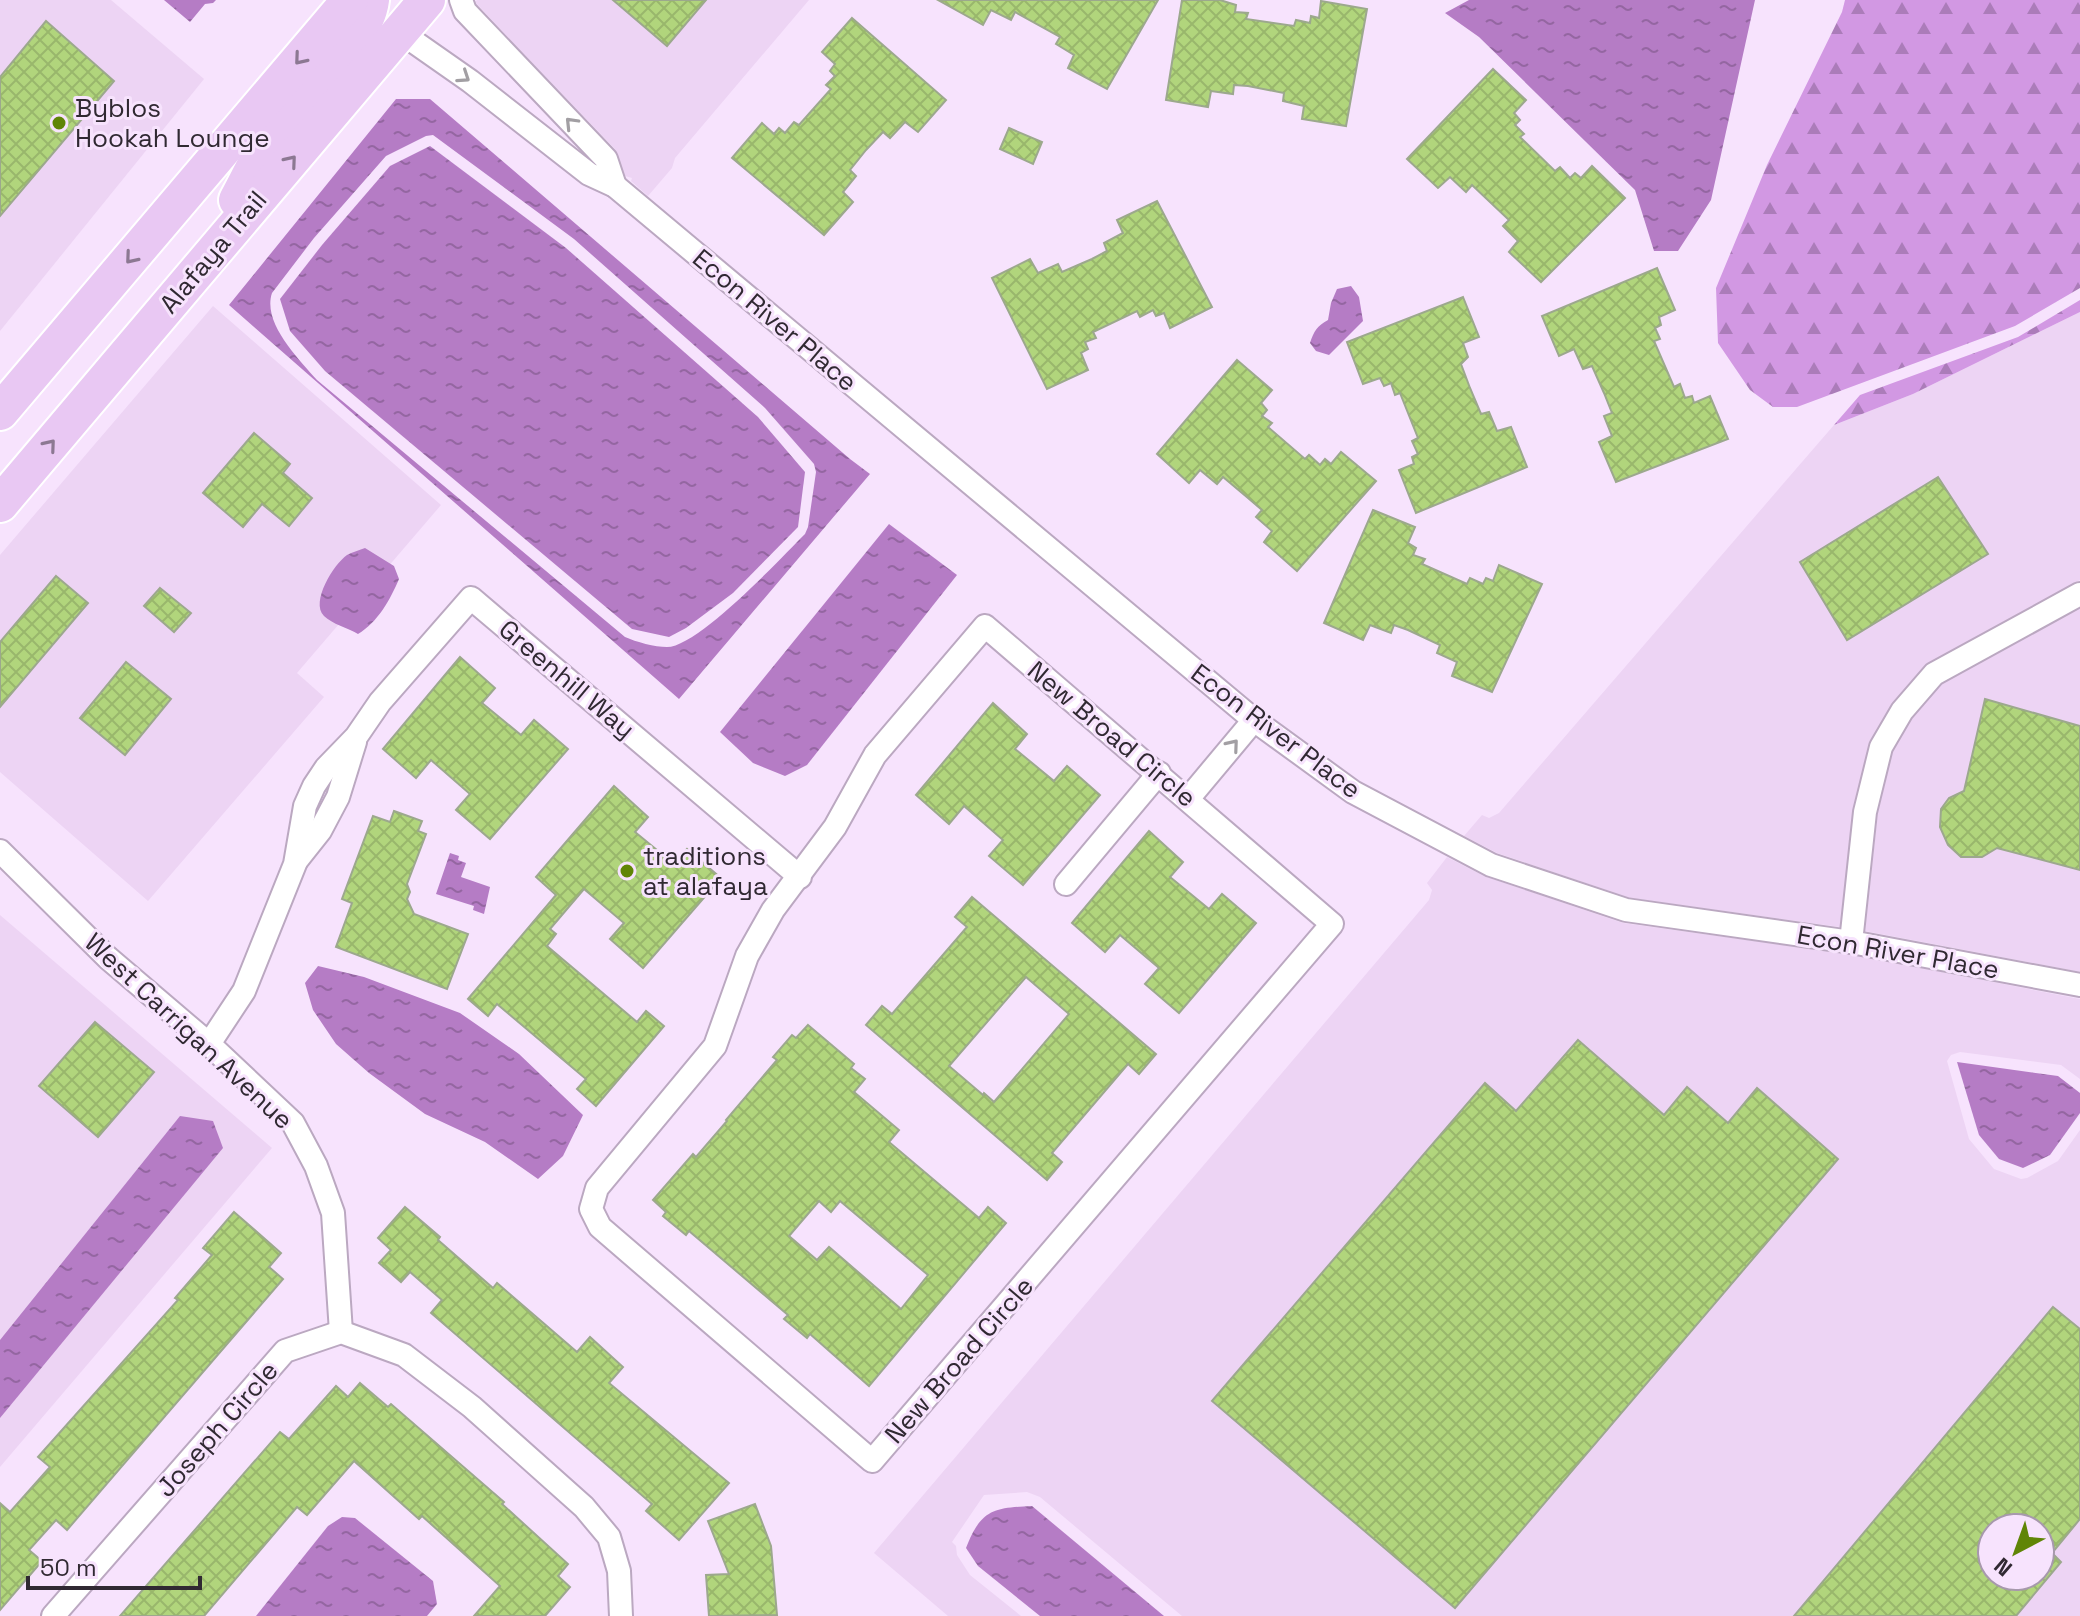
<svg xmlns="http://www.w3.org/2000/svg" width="2080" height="1616" font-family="'Space Grotesk',sans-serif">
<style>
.built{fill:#edd4f4;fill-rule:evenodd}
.forest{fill:url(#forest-firs)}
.water{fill:url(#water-ripples);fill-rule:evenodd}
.building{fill:url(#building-cross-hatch);stroke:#9ca88d;stroke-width:2;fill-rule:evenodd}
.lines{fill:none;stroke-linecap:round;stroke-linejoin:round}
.street-casing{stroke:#bba8c1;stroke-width:26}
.primary-casing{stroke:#fff;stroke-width:40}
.street{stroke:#fff;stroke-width:22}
.primary{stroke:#e9c8f3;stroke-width:36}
.oneway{stroke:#8c7892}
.oneway2{stroke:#a29fa3}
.poi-dot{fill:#608506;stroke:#f7e3fd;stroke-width:3}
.labels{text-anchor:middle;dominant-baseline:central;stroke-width:6;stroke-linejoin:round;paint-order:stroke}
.poi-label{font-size:26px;fill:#302932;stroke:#f7e3fd;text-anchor:start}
.street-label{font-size:26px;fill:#302932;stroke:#f7e3fd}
</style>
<defs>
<pattern id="forest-firs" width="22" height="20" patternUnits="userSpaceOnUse" patternTransform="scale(2)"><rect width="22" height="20" fill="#d298e3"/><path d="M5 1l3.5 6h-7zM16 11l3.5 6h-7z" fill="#ab7cb9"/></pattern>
<pattern id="water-ripples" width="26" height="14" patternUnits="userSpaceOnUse" patternTransform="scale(2)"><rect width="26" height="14" fill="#b57cc5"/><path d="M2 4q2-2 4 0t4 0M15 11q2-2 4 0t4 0" fill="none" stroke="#9466a1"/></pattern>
<pattern id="building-cross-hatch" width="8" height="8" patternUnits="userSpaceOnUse" patternTransform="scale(2)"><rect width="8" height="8" fill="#b1d57c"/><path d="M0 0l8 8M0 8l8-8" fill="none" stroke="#99b76c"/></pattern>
</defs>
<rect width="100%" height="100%" fill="#f7e3fd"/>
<g class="built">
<polygon points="0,0 111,0 204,79 0,331"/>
<polygon points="477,0 809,0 675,158 672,168 648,196 631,181 632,178 625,176 615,149 515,45 475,2"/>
<polygon points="213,306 441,505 297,673 324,697 148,901 0,772 0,555"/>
<polygon points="2080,312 2080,580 1929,663 1891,705 1871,742 1853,810 1840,927 1630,898 1497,853 1464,836 1482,815 1489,818 1499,813 1834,425 1913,394"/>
<polygon points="2080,607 2080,972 1865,931 1878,812 1893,750 1912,717 1941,684"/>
<path d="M1447,857L1484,876L1623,923L1849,954L2080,999V1079L2061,1065L1960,1052L1951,1055L1947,1061L1969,1139L1994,1169L2021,1179L2027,1178L2058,1161L2080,1130V1616H1182L1040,1497L1027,1492L984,1495L952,1542L956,1546L957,1555L970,1575L1021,1616H948L874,1553L1429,900L1432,890L1427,883ZM1992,1528H2040V1576H1992Z"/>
<polygon points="0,915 272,1148 0,1467"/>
</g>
<g class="forest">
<polygon points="1845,0 2080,0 2080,288 2015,326 1797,407 1773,407 1750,390 1718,343 1716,288 1767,165 1842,12"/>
<polygon points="2080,300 2080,312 1913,394 1834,425 1860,395 2018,337"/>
</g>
<g class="water">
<polygon points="164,0 216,0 213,3 205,4 190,22"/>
<polygon points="1469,0 1755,0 1711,200 1678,251 1654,251 1635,190 1479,37 1445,13"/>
<path d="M396,99H430L850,459L870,474L679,699L229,305ZM433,135L574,239L765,408L814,464L816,472L808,527L805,534C781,558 698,647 667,647C655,647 636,642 625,637L317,380C299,359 262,323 272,293L314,238L386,156L426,136Z"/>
<polygon points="430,146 566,248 758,417 805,472 798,527 733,593 686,628 669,637 632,629 325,371 290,331 280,299 322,245 390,166"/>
<path d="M1351,286L1359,297L1363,321L1329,355L1316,351L1310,343C1314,331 1317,326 1328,320L1331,303L1337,289Z"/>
<polygon points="889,524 957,575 807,765 785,776 753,763 720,732"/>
<path d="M365,548L394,566L399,579C390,600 378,622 358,634C348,628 332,624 324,616C310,602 334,564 347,555C352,552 360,550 365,548Z"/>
<polygon points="450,853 459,856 458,860 466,863 461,877 490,887 484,914 473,910 474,906 436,894"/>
<polygon points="318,966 364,977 460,1013 519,1054 583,1115 563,1156 538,1179 485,1142 425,1114 369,1073 336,1044 313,1010 305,983"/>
<polygon points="1957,1062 2058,1076 2080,1093 2080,1113 2050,1155 2023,1168 1999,1159 1979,1135"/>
<polygon points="180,1116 213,1121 223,1148 0,1418 0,1340"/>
<path d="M1032,1506L1164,1616H1040L978,1566L966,1548C981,1509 994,1508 1032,1506Z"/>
<polygon points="342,1517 355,1518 433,1581 437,1604 427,1616 256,1616 328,1526"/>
</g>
<g class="building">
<polygon points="613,0 706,0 667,46"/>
<polygon points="938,0 1158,0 1107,89 1068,68 1074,55 1056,44 1060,37 1015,12 1011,20 991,10 983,25"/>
<polygon points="1182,0 1220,0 1236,5 1235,12 1248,13 1246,19 1294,26 1296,20 1310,23 1311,16 1319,18 1321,1 1367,9 1346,126 1302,119 1304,106 1283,101 1284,93 1248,86 1234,85 1233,94 1211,91 1208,107 1166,100"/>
<polygon points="852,18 946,100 918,132 905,122 890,138 883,132 866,150 850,170 856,176 843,192 853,202 824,235 732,158 762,123 774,134 779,128 785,133 794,122 799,125 831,89 826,85 835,76 830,71 835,64 822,52"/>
<polygon points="46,21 114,81 0,216 0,77"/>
<polygon points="1493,69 1526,100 1514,113 1520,120 1515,125 1524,134 1520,137 1555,171 1560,167 1570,178 1575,173 1581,178 1592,166 1625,198 1541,282 1509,252 1518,241 1503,226 1509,220 1472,185 1466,192 1450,177 1438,188 1407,159"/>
<polygon points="1009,128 1042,142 1033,164 1000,149"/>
<polygon points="1157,201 1212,307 1170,328 1164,313 1156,316 1153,310 1140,317 1137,311 1093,332 1096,338 1085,342 1088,349 1081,353 1088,370 1047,389 992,278 1030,259 1038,273 1058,264 1062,272 1092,259 1107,251 1104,243 1123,233 1117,220"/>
<polygon points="1657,268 1675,310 1659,317 1661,325 1655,328 1660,339 1654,341 1674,387 1680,384 1685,398 1692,396 1694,403 1710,396 1728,439 1616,482 1599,442 1612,436 1604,416 1612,413 1604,393 1592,366 1583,369 1574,349 1559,356 1542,316"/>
<polygon points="1463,297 1479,337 1463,343 1468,357 1461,364 1470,388 1481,414 1489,412 1497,431 1511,427 1527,467 1416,513 1399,470 1414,464 1412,457 1418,454 1412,441 1418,438 1400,393 1395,395 1391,383 1384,386 1380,378 1363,384 1347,342"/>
<polygon points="1237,360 1272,390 1261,403 1267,410 1262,416 1272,423 1268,427 1305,459 1309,455 1320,465 1325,459 1331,464 1341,452 1376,481 1297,571 1264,542 1272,531 1256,517 1262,510 1248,498 1223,477 1217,484 1200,470 1189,483 1157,454"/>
<polygon points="254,433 290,464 283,473 312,498 289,526 262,504 243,527 203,493"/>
<polygon points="1938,477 1988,554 1847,640 1800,562"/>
<polygon points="1373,510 1415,527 1408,543 1416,548 1413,555 1425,559 1422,564 1467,584 1470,578 1483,584 1486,578 1493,581 1499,565 1542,584 1492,692 1452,676 1457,662 1437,653 1440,645 1408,630 1394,625 1391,633 1370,625 1363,640 1324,623"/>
<polygon points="56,576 88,603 0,707 0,642"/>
<polygon points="160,588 191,613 174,632 144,606"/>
<polygon points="460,657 495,688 482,703 521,735 534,720 568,749 490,839 456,810 470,794 431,760 416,778 383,749"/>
<polygon points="126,662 171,699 125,755 80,718"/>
<polygon points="1985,699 2080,726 2080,870 1997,848 1982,857 1961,857 1948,845 1940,827 1941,809 1949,798 1964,791"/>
<polygon points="993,703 1027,734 1015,749 1054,781 1067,766 1100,795 1023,885 989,856 1003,840 964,806 949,824 916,795"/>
<polygon points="614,786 648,817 635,832 674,864 687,849 721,878 643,968 610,939 624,923 584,889 550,929 556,934 547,946 637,1022 646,1011 664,1026 596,1106 577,1089 586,1079 497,1004 488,1016 468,999 556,895 536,877"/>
<polygon points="394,811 422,821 418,831 426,834 407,884 410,892 407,899 414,914 468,934 447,989 336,947 352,903 342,899 373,816 390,822"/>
<polygon points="1149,831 1183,862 1170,877 1209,909 1222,894 1256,923 1179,1013 1145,984 1159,968 1120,935 1105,952 1072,923"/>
<path d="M972,897L1156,1054L1139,1074L1128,1064L1052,1153L1062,1162L1047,1180L866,1025L882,1006L892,1014L967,927L955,917ZM1026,977L1069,1014L994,1102L984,1093L983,1095L949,1066Z"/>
<polygon points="95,1022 154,1072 98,1137 39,1086"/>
<path d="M808,1025L854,1064L851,1068L865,1079L854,1092L899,1130L889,1142L979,1218L988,1207L1006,1223L869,1386L810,1334L807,1338L784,1319L788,1315L689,1231L686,1235L663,1216L666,1212L653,1200L693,1154L696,1157L727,1121L726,1120L777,1060L773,1057L792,1035L796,1038ZM819,1201L831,1212L840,1201L928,1275L901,1309L829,1247L817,1260L789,1236Z"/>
<polygon points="1578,1040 1664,1115 1687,1087 1728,1123 1757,1088 1838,1159 1455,1608 1212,1401 1485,1083 1516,1111"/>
<polygon points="405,1207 440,1237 438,1240 493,1288 497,1283 577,1352 590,1337 623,1367 609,1383 729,1483 679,1540 646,1511 652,1504 431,1313 442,1300 410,1272 401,1282 379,1263 391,1250 378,1238"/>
<polygon points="234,1212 281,1253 269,1267 283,1279 67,1530 56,1520 29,1550 42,1561 0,1610 0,1503 10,1512 50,1467 38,1457 178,1300 175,1298 212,1255 203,1248"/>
<path d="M2053,1307L2080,1329V1519L2052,1553L2061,1562L2016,1616H1794ZM1992,1528H2040V1576H1992Z"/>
<polygon points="360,1383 388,1407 391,1404 504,1502 502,1504 568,1564 558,1576 570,1587 545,1616 474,1616 500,1586 422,1516 419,1519 354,1461 307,1515 297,1507 204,1616 120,1616 280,1432 289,1439 336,1386 348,1397"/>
<polygon points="755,1504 771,1546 777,1615 709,1616 706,1575 729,1574 708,1521"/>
</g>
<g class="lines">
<defs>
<g id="street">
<polyline points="461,0 465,11 606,159 615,186"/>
<polyline points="400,32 470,81 589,174 615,186 1254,720 1353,792 1491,865 1626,910 1851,942 2080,985"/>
<polygon points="985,626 1332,924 872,1461 600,1227 591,1209 597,1188 715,1046 747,956 773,910 835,827 875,755"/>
<polyline points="1188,799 1254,720"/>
<polyline points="0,851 108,958 209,1044 293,1123 316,1166 333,1213 341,1332"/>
<polyline points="297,860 320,831 338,797 355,742"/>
<polyline points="1066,884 1159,773"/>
<polyline points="1851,942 1865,812 1881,747 1902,711 1934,674 2080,594"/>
<polyline points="209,1044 244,991 295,864 305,806 314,786 326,768 356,737 380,702 471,598 800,877"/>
<polyline points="53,1616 285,1351 341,1332 404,1355 472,1407 584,1507 609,1537 619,1571 621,1616"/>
</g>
<g id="primary">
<path d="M237,200C250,177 261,150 277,129C303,94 366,43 371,0"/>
<polyline points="0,412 350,0"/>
<polyline points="0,504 427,0"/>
</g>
</defs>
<use href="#street" class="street-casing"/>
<use href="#primary" class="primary-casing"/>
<use href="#street" class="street"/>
<use href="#primary" class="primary"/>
</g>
<defs><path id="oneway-chevron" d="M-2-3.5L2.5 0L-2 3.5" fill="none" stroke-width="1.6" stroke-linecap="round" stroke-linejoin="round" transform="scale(2)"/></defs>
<g class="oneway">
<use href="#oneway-chevron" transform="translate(300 59) rotate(130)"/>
<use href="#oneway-chevron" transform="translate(291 161) rotate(-50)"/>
<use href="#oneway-chevron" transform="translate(131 258) rotate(130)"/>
<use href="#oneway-chevron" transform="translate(50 445) rotate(-50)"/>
</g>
<g class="oneway2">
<use href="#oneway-chevron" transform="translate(464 77) rotate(34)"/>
<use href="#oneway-chevron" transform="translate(571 123) rotate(-134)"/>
<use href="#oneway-chevron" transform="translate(1233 745) rotate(-50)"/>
</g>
<g class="poi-dot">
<circle cx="59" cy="123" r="8"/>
<circle cx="627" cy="871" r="8"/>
</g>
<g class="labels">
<g class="poi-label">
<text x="75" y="108">Byblos<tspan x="75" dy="30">Hookah Lounge</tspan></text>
<text x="643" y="856">traditions<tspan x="643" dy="30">at alafaya</tspan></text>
</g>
<g class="street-label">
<text transform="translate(213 252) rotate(-50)">Alafaya Trail</text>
<text transform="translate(775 320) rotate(40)">Econ River Place</text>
<text transform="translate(567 679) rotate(40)">Greenhill Way</text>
<text transform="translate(1276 731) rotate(37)">Econ River Place</text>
<text transform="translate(1112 734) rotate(40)">New Broad Circle</text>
<text transform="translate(1898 952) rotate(10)">Econ River Place</text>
<text transform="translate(189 1031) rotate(43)">West Carrigan Avenue</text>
<text transform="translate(959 1360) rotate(-49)">New Broad Circle</text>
<text transform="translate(217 1429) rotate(-49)">Joseph Circle</text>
</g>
</g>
<g transform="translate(2016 1552) rotate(221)"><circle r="38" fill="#f7e3fd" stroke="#a799ac" stroke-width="2"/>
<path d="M0-6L14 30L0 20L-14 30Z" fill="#608506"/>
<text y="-12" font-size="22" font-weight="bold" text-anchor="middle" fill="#302932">N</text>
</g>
<path d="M28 1576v12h172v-12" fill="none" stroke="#302932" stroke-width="4"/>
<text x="40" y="1576" font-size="24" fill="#302932" stroke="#f7e3fd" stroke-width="6" paint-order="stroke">50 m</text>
</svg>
